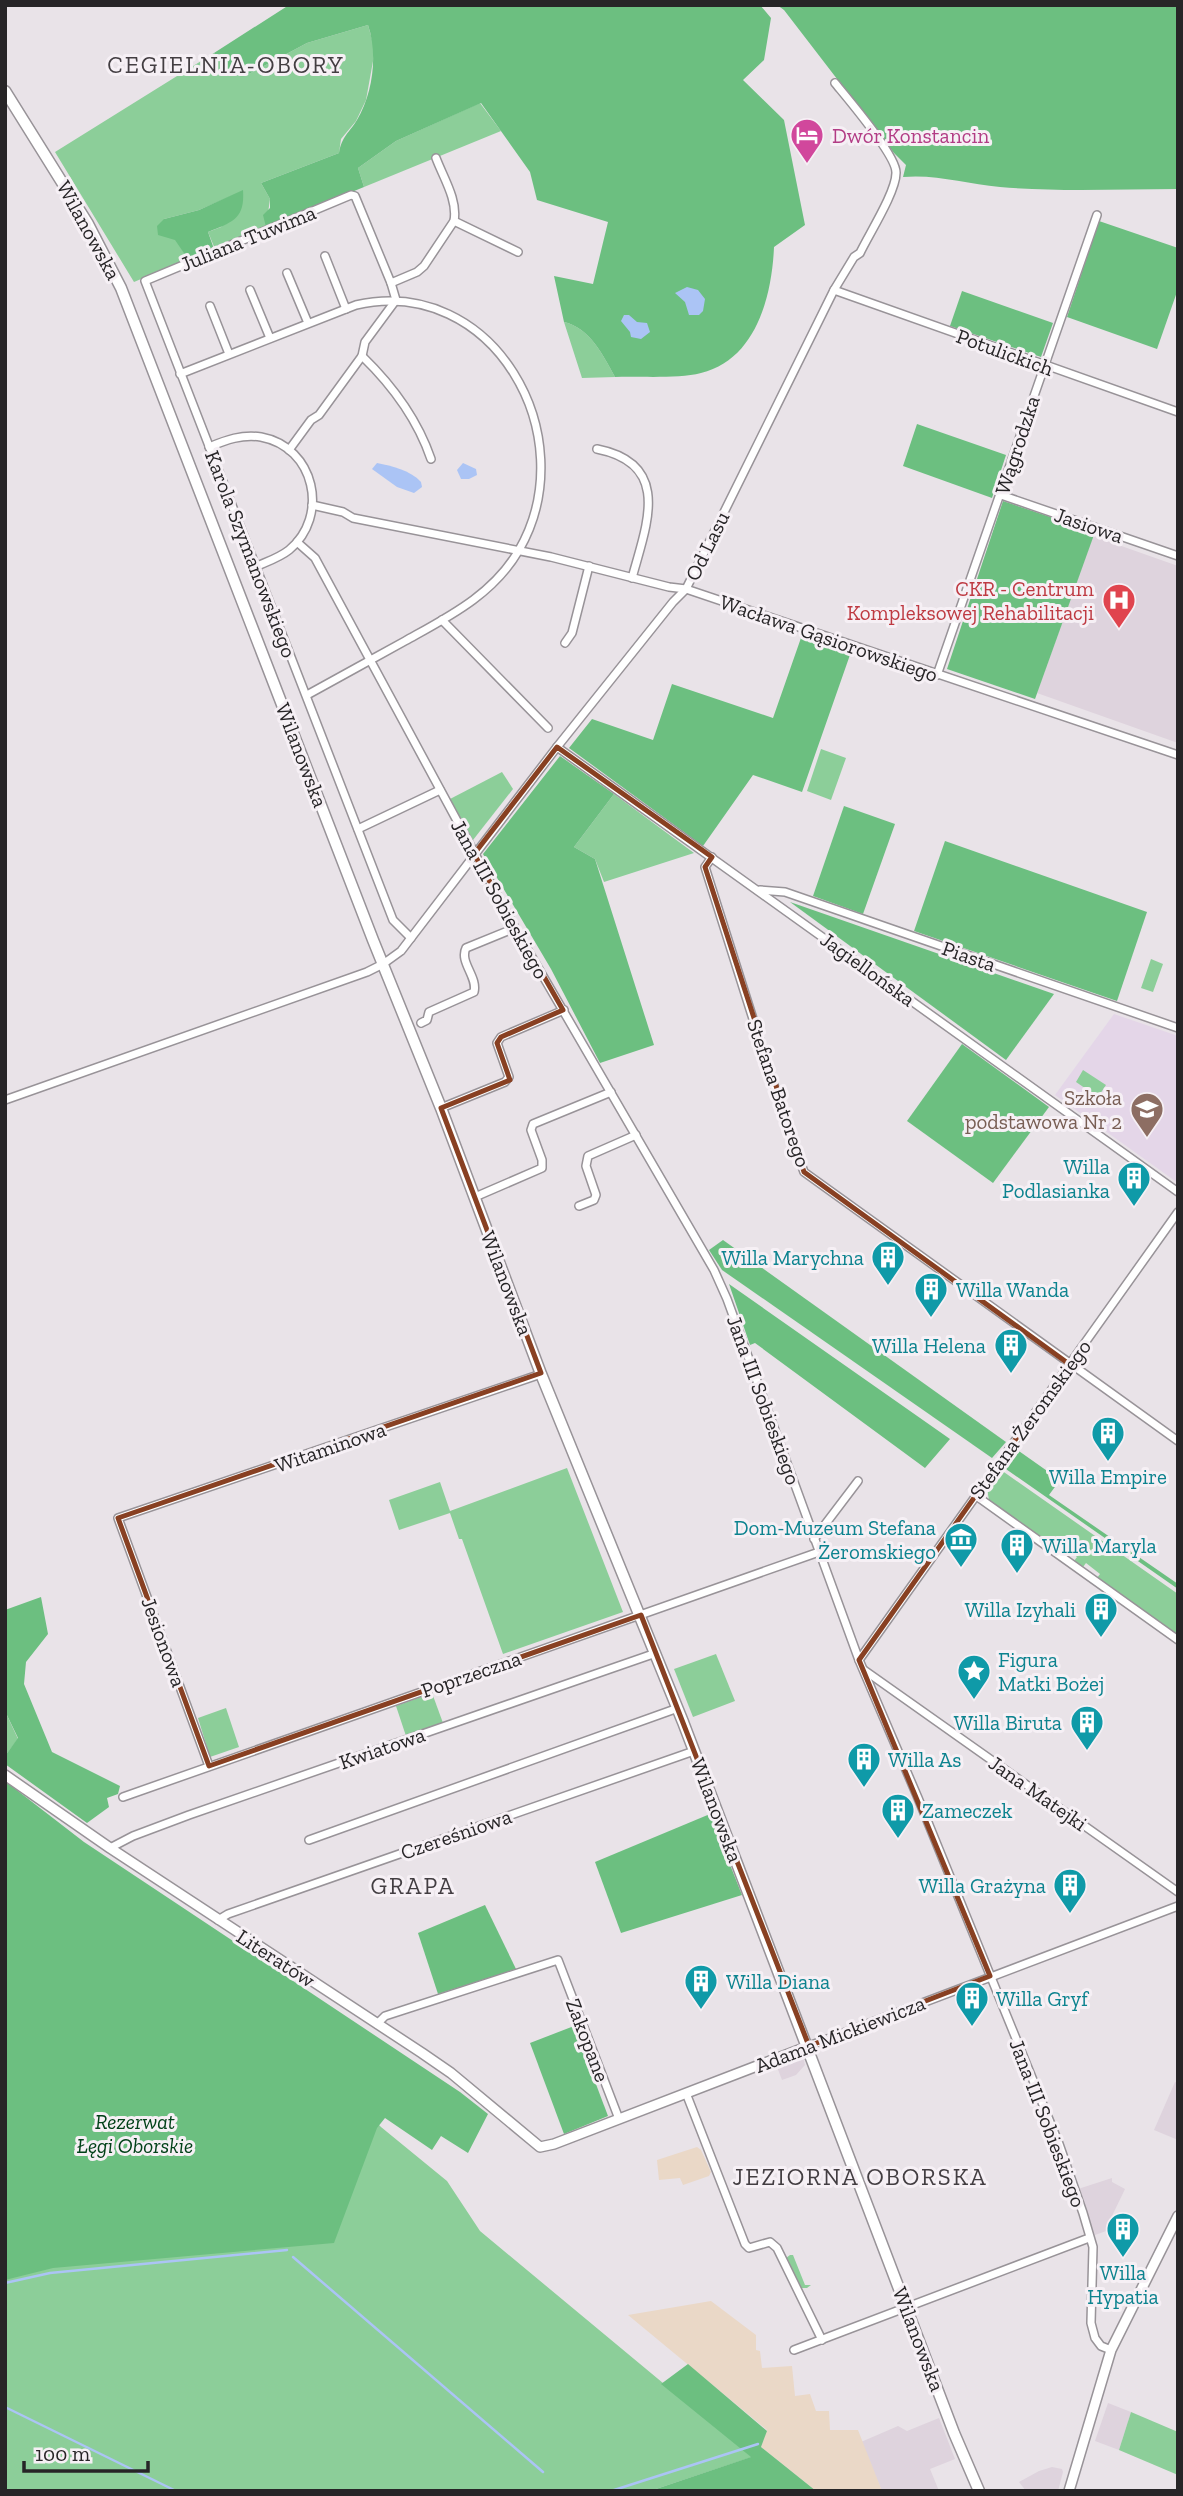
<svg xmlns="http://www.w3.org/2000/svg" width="1183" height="2496" font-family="'Zilla Slab',serif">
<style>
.built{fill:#ded3dd}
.industrial{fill:#ead8c7}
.education{fill:#e4d6e8}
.green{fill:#8cce99}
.forest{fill:#6cbf80}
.water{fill:#abc4f5}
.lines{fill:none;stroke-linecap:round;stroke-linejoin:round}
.stream{stroke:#abc4f5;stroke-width:2.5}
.minor-casing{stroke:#989398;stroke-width:10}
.tertiary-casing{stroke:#989398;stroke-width:12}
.secondary-casing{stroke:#989398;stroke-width:13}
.minor{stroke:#fff;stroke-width:7}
.tertiary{stroke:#fff;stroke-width:9}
.secondary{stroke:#fff;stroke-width:10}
.marked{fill:none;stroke:#884022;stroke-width:5;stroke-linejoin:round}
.labels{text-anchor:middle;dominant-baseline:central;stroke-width:6;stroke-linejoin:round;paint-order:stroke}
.hotel-label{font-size:21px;fill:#b23c85;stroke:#f6f0f5;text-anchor:start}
.street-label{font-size:21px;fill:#272527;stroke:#f6f0f5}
.health-label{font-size:21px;fill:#be3a42;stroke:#f6f0f5;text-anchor:end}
.education-label{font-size:21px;fill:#785e54;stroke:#f6f0f5;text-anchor:end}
.culture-label{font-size:21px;fill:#0d838f;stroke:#f6f0f5;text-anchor:end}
.park-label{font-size:21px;font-style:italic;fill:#004118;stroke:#f6f0f5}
.quarter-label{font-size:24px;letter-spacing:2px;fill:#433e42;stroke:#f6f0f5}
</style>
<rect width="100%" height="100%" fill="#e9e3e8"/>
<g class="built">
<polygon points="1093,536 1178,566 1178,743 1037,693"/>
<polygon points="803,2057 805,2065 796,2075 782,2080 777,2067"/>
<polygon points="1175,2082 1178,2083 1178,2140 1154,2130"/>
<polygon points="1112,2178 1112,2182 1125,2189 1111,2218 1109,2230 1095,2235 1078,2189"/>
<polygon points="1108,2403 1131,2412 1119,2450 1095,2441"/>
<polygon points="939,2418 955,2459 930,2469 939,2491 882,2491 861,2442 898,2426 907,2431"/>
<polygon points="1052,2467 1062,2469 1063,2472 1058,2491 1026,2491 1019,2482 1039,2471"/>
</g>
<g class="industrial">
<polygon points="697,2147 701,2150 711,2172 709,2176 683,2185 680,2178 659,2180 657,2160"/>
<polygon points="711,2301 756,2335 756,2350 760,2351 762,2368 792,2366 795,2396 810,2394 816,2411 829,2411 830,2430 858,2430 882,2491 816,2491 761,2447 767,2430 628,2315"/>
</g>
<polygon class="education" points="1114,1014 1178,1036 1178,1183 1055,1095"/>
<g class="green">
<polygon points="368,25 375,50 366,100 356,121 341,139 339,153 261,183 270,199 266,227 215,249 208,232 221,227 243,191 199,210 164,219 188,259 134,282 55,152 214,53 228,72 245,76 307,43"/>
<polygon points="480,103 501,131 364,187 358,168 396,141"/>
<path d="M564,322C590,328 603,355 615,377L582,378Z"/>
<polygon points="821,749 846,758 831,800 807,791"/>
<polygon points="502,772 513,789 473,840 450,799"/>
<polygon points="614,794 694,853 604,882 595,859 574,847"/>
<polygon points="1151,959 1163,964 1153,992 1141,988"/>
<polygon points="1083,1070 1106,1085 1098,1097 1076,1082"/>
<polygon points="567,1468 623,1612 503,1654 462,1539 459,1539 450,1513 399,1530 389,1500 440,1482 450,1511"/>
<polygon points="1001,1470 1178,1594 1178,1635 1097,1578 1100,1574 1086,1563 1083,1567 1074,1561 1077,1557 1064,1546 1060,1551 989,1500 987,1489"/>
<polygon points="716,1654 735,1701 693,1717 674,1669"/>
<polygon points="432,1693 443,1723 406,1736 396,1706"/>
<polygon points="226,1708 239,1747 210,1757 198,1718"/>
<polygon points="5,1711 18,1739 5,1756"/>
<polygon points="5,1807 349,2095 381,2127 447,2181 480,2231 752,2457 650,2491 5,2491"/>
<polygon points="790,2255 793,2255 805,2285 811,2285 807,2288 800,2288 786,2258"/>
<polygon points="1131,2412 1178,2432 1178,2475 1119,2450"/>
</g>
<g class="forest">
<path d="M289,5H760L771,18L764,60L743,80L784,120L805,225L774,247C772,296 756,360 701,373C678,379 640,376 615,377C603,355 590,328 564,322L554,276L593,284L608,222L537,200L530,172L481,103L396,141L358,168L364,187L266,227L263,215L270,208V199L261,183L339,153C342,136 349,133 357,120C373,93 378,54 368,25L307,43L245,76C229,78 223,65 214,53Z"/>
<path d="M777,5H1178V189C1119,189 1059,192 1000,187C967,184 936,174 903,177L906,165L894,153L784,10Z"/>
<path d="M243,190C245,219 233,222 208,232L214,249L188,259L175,240L158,235L157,226L164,219L199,210Z"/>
<polygon points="1099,221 1178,248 1178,289 1157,349 1067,317"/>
<polygon points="962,291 1053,323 1041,357 950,326"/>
<polygon points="917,424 1006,455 992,498 903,466"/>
<polygon points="1003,501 1095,532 1035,699 947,669"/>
<polygon points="802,635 851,652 802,792 753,775 703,846 569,748 592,719 653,740 672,684 773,718"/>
<polygon points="560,756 614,794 574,847 595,859 654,1045 600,1063 551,969 483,854"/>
<polygon points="844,806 895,824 863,914 813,896"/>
<polygon points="945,841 1147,912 1117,1001 914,931"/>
<polygon points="790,902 1054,994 1006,1060"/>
<polygon points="962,1044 1049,1107 993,1183 907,1121"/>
<polygon points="723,1240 1006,1442 992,1458 722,1270 709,1250"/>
<polygon points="729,1284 950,1439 925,1468 755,1343 750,1345"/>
<polygon points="1016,1449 1060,1480 1049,1495 1178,1584 1178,1589 1003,1467"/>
<polygon points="41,1597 48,1634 26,1662 24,1684 52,1752 120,1786 118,1794 107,1798 109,1807 87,1823 5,1764 5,1756 18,1738 5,1711 5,1610"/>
<polygon points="5,1781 84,1842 460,2092 488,2114 468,2153 441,2136 432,2150 385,2118 377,2128 334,2243 53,2268 5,2280"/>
<polygon points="710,1814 742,1895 621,1933 595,1862"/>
<polygon points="485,1905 516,1969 438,1994 418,1933"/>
<polygon points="574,2026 608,2116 564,2134 530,2043"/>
<polygon points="688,2364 767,2431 761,2447 816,2491 650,2491 751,2457 661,2384"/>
</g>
<g class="water">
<polygon points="687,287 698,290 705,299 703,311 699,315 689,315 685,302 675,293"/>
<polygon points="624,315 629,315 637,322 647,323 650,332 641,339 631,337 630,332 621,321"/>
<path d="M377,463C392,466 410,470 421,482L422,487L414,493L397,487L372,469Z"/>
<polygon points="463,463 476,469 477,475 469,479 461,479 457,470"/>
</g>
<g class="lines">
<g class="stream">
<polyline points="293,2257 543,2472"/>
<polyline points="5,2283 50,2273 287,2250"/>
<polyline points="5,2407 176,2491"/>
<polyline points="611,2491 758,2444"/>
</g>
<defs>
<g id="minor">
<polyline points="454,221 518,252"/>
<polyline points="325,256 346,309"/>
<polyline points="287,273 308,323"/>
<path d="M391,283L417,272L424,266L454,221C458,200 443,177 436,158"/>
<polyline points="250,290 270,338"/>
<polyline points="834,290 1178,412"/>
<polyline points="210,306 229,354"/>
<path d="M362,356C393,386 417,418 431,459"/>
<path d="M180,374L356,305C493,274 585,436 519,550C493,595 448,617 405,641C372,659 340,677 307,695"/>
<path d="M209,447C226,440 242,434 261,437C315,447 330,516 289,550C279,558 266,562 255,567"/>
<path d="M597,449C673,464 646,526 632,578"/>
<polyline points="289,450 311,420 319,415 362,356 365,342 396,300 391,283 355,196 351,195 145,281 393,920 411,938"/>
<polyline points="1001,495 1178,556"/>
<polyline points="312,505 343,512 353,518 551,557 669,587 686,589 1178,755"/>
<polyline points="297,542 315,558 515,928 714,1270 727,1299 859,1660 918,1798 1059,2144 1083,2213 1093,2247 1091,2323 1095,2338 1101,2346 1111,2350"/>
<polyline points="442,620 548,728"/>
<polyline points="565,643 572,633 589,566"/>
<polyline points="937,675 1097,215"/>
<polyline points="557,747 1178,1192"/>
<polyline points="358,829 440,790"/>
<polyline points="712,857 705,867 784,1117 804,1172 1178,1441"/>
<polyline points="760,890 785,892 1178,1028"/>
<path d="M421,1023L427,1020L429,1012L474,992C478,977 459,962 466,948L515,928"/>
<path d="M5,1100L367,972L383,964L401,951L557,747L673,602L686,589L834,290L854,257L860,253C869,234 896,192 896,173C897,156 848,99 835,83"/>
<polyline points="441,1108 505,1082 509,1077 497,1043 501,1037 564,1010"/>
<polyline points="475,1197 542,1168 542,1160 531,1130 533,1124 611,1092"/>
<polyline points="579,1206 594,1200 596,1195 586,1166 588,1156 636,1135"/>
<polyline points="975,1495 1178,1640"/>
<polyline points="814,1539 858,1481"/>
<polyline points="859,1660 1178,1212"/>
<polyline points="864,1670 1178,1892"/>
<polyline points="209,1766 118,1518 541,1374"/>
<polyline points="123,1797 819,1552"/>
<polyline points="309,1840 678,1708"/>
<polyline points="110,1848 133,1836 189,1815 656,1653"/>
<polyline points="218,1920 228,1914 694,1751"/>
<polyline points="377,2024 385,2016 558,1960 619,2119"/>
<polyline points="809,2046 1178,1906"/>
<polyline points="686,2093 745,2244 749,2248 770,2242 777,2248 822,2340"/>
<polyline points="794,2350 1089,2238"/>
</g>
<g id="tertiary">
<polyline points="5,1775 110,1848 422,2053 451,2073 540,2147 554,2144 809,2046"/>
<polyline points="1069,2491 1111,2350 1178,2216"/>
</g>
<polyline id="secondary" points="5,91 88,224 121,288 373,940 441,1108 541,1374 683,1722 954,2433 979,2491"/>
</defs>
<use href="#minor" class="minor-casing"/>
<use href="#tertiary" class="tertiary-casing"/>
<use href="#secondary" class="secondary-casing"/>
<use href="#minor" class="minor"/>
<use href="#tertiary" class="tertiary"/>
<use href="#secondary" class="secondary"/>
</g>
<path class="marked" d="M557,747L712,857L705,867L804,1172L1069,1364L859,1660L990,1976L809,2046L641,1615L209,1766L118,1518L541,1373L441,1108L510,1080L497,1043L501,1037L563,1010L474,854Z"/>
<defs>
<symbol id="hotel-pin" viewBox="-11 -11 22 30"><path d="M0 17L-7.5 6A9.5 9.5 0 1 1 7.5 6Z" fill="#d1479c" stroke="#f6f0f5"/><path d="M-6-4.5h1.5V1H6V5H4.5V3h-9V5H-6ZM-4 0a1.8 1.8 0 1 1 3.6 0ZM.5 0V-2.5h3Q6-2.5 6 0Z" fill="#fff"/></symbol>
<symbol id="hospital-pin" viewBox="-11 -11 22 30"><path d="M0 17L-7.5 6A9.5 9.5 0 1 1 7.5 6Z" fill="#e0444e" stroke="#f6f0f5"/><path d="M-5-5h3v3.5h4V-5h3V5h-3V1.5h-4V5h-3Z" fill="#fff"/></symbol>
<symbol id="school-pin" viewBox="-11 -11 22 30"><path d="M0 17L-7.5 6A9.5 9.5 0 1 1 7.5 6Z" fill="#8d6e63" stroke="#f6f0f5"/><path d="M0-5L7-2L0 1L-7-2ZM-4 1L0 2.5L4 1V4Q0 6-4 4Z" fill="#fff"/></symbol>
<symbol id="building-pin" viewBox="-11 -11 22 30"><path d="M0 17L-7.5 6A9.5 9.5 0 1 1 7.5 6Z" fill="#0f9aa8" stroke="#f6f0f5"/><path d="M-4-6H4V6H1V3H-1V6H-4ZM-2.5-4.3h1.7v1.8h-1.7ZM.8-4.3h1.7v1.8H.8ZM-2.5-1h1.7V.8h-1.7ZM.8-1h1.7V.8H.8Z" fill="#fff"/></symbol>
<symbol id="museum-pin" viewBox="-11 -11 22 30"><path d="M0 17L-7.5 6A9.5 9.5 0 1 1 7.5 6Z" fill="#0f9aa8" stroke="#f6f0f5"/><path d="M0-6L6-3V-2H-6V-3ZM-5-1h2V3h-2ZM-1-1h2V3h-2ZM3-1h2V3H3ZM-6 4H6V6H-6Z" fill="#fff"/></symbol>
<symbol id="sight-pin" viewBox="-11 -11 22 30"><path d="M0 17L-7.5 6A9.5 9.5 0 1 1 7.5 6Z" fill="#0f9aa8" stroke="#f6f0f5"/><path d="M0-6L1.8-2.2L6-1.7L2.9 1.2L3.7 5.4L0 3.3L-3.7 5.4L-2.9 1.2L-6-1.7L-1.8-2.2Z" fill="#fff"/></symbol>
</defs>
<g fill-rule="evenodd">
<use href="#hotel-pin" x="788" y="116" width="38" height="52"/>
<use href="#hospital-pin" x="1100" y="581" width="38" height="52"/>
<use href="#school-pin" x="1128" y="1090" width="38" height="52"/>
<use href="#building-pin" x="1115" y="1159" width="38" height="52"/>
<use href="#building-pin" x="869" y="1238" width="38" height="52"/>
<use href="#building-pin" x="912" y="1270" width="38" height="52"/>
<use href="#building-pin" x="992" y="1326" width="38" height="52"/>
<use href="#building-pin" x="1089" y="1414" width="38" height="52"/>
<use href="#museum-pin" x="942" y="1520" width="38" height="52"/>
<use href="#building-pin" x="998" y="1526" width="38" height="52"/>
<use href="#building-pin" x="1082" y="1590" width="38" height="52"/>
<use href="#sight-pin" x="955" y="1652" width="38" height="52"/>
<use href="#building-pin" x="1068" y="1703" width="38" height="52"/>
<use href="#building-pin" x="845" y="1740" width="38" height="52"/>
<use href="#building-pin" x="879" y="1791" width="38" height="52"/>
<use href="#building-pin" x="1051" y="1866" width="38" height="52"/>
<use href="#building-pin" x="682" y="1962" width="38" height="52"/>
<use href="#building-pin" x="953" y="1979" width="38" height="52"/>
<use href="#building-pin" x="1104" y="2210" width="38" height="52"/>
</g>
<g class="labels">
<g class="hotel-label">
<text x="832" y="135">Dwór Konstancin</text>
</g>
<g class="street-label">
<text transform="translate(89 230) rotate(61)">Wilanowska</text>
<text transform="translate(248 238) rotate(-22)">Juliana Tuwima</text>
<text transform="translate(1005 352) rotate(20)">Potulickich</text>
<text transform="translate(1017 445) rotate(-72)">Wągrodzka</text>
<text transform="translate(1089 525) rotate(19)">Jasiowa</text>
<text transform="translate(707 546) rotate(-64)">Od Lasu</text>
<text transform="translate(251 554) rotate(69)">Karola Szymanowskiego</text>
<text transform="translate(829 638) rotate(19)">Wacława Gąsiorowskiego</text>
<text transform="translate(302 755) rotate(69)">Wilanowska</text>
<text transform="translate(500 899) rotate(61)">Jana III Sobieskiego</text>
<text transform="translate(969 956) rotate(19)">Piasta</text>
<text transform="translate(868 969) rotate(36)">Jagiellońska</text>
<text transform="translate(779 1093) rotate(71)">Stefana Batorego</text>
<text transform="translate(507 1283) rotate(69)">Wilanowska</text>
<text transform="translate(764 1400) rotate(70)">Jana III Sobieskiego</text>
<text transform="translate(1030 1419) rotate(-54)">Stefana Żeromskiego</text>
<text transform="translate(330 1447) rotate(-19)">Witaminowa</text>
<text transform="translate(164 1642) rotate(70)">Jesionowa</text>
<text transform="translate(471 1674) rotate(-19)">Poprzeczna</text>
<text transform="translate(382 1748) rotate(-19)">Kwiatowa</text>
<text transform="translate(1038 1793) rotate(35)">Jana Matejki</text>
<text transform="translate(717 1810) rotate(69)">Wilanowska</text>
<text transform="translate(456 1834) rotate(-19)">Czereśniowa</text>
<text transform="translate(276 1958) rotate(33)">Literatów</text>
<text transform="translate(840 2034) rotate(-21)">Adama Mickiewicza</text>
<text transform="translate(588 2040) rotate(69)">Zakopane</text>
<text transform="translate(1048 2123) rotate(69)">Jana III Sobieskiego</text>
<text transform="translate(919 2339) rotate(69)">Wilanowska</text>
</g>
<g class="health-label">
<text x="1094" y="588">CKR - Centrum<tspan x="1094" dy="24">Kompleksowej Rehabilitacji</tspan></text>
</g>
<g class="education-label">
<text x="1122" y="1097">Szkoła<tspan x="1122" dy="24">podstawowa Nr 2</tspan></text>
</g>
<g class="culture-label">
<text x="1110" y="1166">Willa<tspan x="1110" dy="24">Podlasianka</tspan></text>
<text x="864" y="1257">Willa Marychna</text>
<text x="956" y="1289" text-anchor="start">Willa Wanda</text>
<text x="986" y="1345">Willa Helena</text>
<text x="1108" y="1476" text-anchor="middle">Willa Empire</text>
<text x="936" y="1527">Dom-Muzeum Stefana<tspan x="936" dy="24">Żeromskiego</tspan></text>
<text x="1042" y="1545" text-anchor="start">Willa Maryla</text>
<text x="1076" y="1609">Willa Izyhali</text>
<text x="998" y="1659" text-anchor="start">Figura<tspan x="998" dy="24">Matki Bożej</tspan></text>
<text x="1062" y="1722">Willa Biruta</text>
<text x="888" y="1759" text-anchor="start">Willa As</text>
<text x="922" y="1810" text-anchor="start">Zameczek</text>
<text x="1046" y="1885">Willa Grażyna</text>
<text x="726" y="1981" text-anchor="start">Willa Diana</text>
<text x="996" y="1998" text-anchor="start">Willa Gryf</text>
<text x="1123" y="2272" text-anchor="middle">Willa<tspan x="1123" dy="24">Hypatia</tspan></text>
</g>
<g class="park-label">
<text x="135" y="2121">Rezerwat<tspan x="135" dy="24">Łęgi Oborskie</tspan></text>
</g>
<g class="quarter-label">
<text x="226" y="64">CEGIELNIA-OBORY</text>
<text x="413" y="1885">GRAPA</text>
<text x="860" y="2176">JEZIORNA OBORSKA</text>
</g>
</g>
<rect width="1183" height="2496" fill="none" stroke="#272527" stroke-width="14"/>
<path d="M24 2461v10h124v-10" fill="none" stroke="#272527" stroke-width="3.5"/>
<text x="35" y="2461" font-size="21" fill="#272527" stroke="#f6f0f5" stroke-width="5" paint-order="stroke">100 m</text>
</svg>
